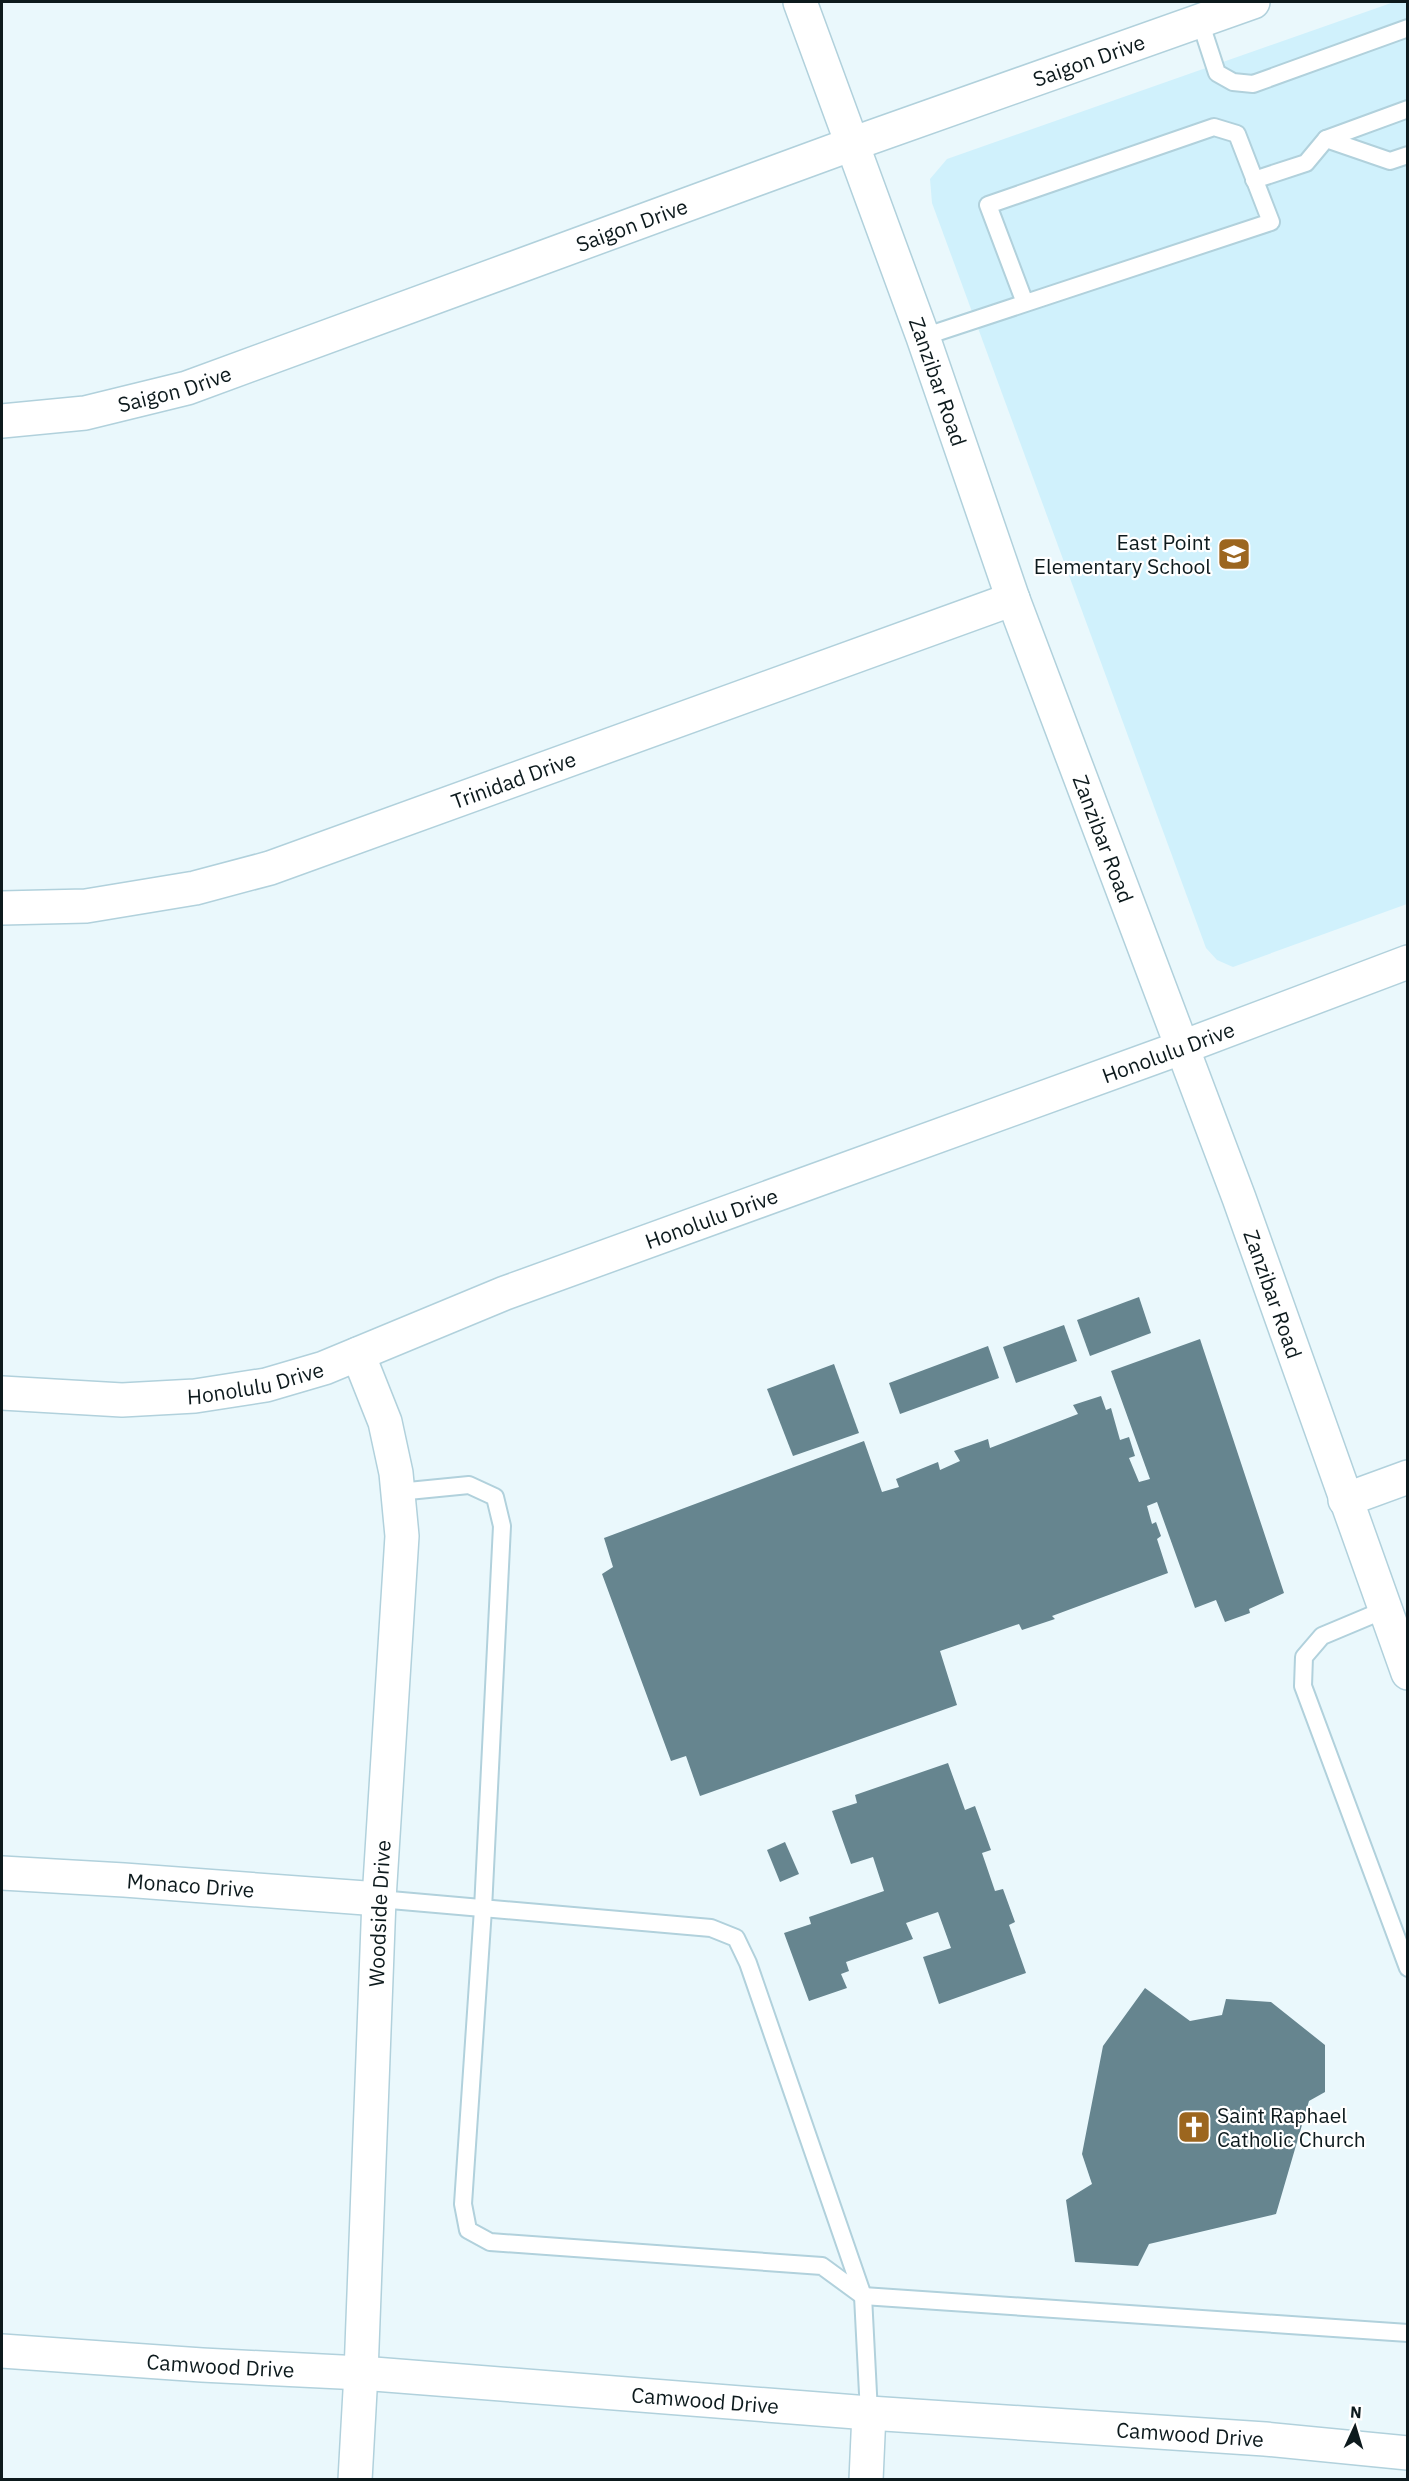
<svg xmlns="http://www.w3.org/2000/svg" width="1409" height="2481" font-family="'IBM Plex Sans',sans-serif">
<style>
.built{fill:#d0f1fc}
.building{fill:#66858f}
.lines{fill:none;stroke-linecap:round;stroke-linejoin:round}
.lane-casing{stroke:#b1d1dc;stroke-width:20}
.street-casing{stroke:#b1d1dc;stroke-width:36}
.secondary-casing{stroke:#b1d1dc;stroke-width:36}
.lane{stroke:#fff;stroke-width:16}
.street{stroke:#fff;stroke-width:33}
.secondary{stroke:#fff;stroke-width:33}
.labels{text-anchor:middle;dominant-baseline:central;stroke-width:4.5;stroke-linejoin:round;paint-order:stroke}
.street-label{font-size:21px;fill:#0d1a1d;stroke:#fff}
.poi-label{font-size:21px;fill:#0d1a1d;stroke:#fff;text-anchor:end}
</style>
<rect width="100%" height="100%" fill="#eaf8fc"/>
<polygon class="built" points="1394,2 1407,2 1407,904 1233,967 1217,960 1206,948 932,203 930,179 947,159"/>
<g class="building">
<polygon points="1139,1297 1151,1333 1090,1356 1077,1320"/>
<polygon points="1064,1325 1077,1361 1016,1383 1003,1347"/>
<polygon points="1200,1339 1284,1593 1249,1609 1250,1613 1225,1622 1216,1600 1195,1608 1157,1502 1147,1506 1152,1524 1156,1522 1161,1536 1157,1539 1168,1573 1052,1616 1055,1619 1022,1630 1019,1624 940,1651 957,1705 700,1796 686,1756 671,1761 602,1574 613,1567 604,1538 864,1441 882,1492 899,1487 896,1479 938,1462 940,1470 960,1461 954,1451 988,1439 990,1448 1078,1414 1073,1405 1101,1396 1106,1410 1111,1408 1120,1440 1129,1437 1135,1456 1129,1458 1139,1482 1150,1479 1111,1371"/>
<polygon points="988,1346 999,1378 900,1414 889,1383"/>
<polygon points="834,1364 859,1433 793,1456 767,1389"/>
<polygon points="948,1763 965,1810 975,1806 991,1850 982,1853 995,1891 1003,1889 1015,1922 1009,1925 1026,1973 939,2004 923,1957 951,1948 938,1912 906,1923 913,1939 846,1962 849,1971 841,1974 847,1988 809,2001 784,1933 811,1924 809,1917 884,1891 873,1857 851,1864 832,1811 857,1803 855,1795"/>
<polygon points="785,1842 799,1874 780,1882 767,1850"/>
<polygon points="1145,1988 1190,2021 1222,2015 1226,1999 1271,2002 1325,2045 1325,2092 1309,2101 1276,2214 1149,2244 1138,2266 1075,2262 1066,2200 1092,2184 1082,2154 1103,2046"/>
</g>
<g class="lines">
<defs>
<g id="lane">
<polyline points="1200,21 1217,73 1233,82 1253,84 1408,28"/>
<polyline points="1326,139 1390,161 1408,155"/>
<polyline points="1254,180 1306,163 1326,139 1408,109"/>
<polyline points="923,337 1271,222 1237,134 1214,127 988,205 1025,303"/>
<polyline points="398,1492 469,1485 495,1497 502,1526 483,1909 463,2204 468,2230 490,2242 822,2266 863,2296 1408,2333"/>
<polyline points="1384,1610 1322,1636 1304,1657 1303,1686 1408,1968"/>
<polyline points="379,1899 711,1928 736,1938 748,1963 863,2296 869,2413"/>
</g>
<g id="street">
<path id="s1" d="M2,421L85,413L187,388L852,144L1253,2"/>
<path id="s2" d="M2,908L86,906L195,888L270,868L1013,599"/>
<path id="s3" d="M2,1393L122,1400L195,1396L266,1385L324,1368L505,1293L1183,1047L1408,962"/>
<polyline points="1345,1500 1408,1477"/>
<path id="s4" d="M2,1873L124,1880L379,1899"/>
<path id="s5" d="M2,2351L202,2365L361,2373L869,2413L1265,2439L1408,2453"/>
<path id="s6" d="M355,2480L361,2373L379,1899L402,1536L396,1473L385,1422L358,1354"/>
<polyline points="866,2480 869,2413"/>
</g>
<g id="secondary">
<path id="s7" d="M800,2L923,337L1013,599L1239,1198L1408,1673"/>
</g>
</defs>
<use href="#lane" class="lane-casing"/>
<use href="#street" class="street-casing"/>
<use href="#secondary" class="secondary-casing"/>
<use href="#lane" class="lane"/>
<use href="#street" class="street"/>
<use href="#secondary" class="secondary"/>
</g>
<defs>
<symbol id="school-square" viewBox="-11 -11 22 22"><rect x="-9" y="-9" width="18" height="18" rx="4" fill="#9c661f" stroke="#fff"/><path d="M0-5L7-2L0 1L-7-2ZM-4 1L0 2.5L4 1V4Q0 6-4 4Z" fill="#fff"/></symbol>
<symbol id="church-square" viewBox="-11 -11 22 22"><rect x="-9" y="-9" width="18" height="18" rx="4" fill="#9c661f" stroke="#fff"/><path d="M-1.2-6h2.4v3.5h3.3v2.4h-3.3V6h-2.4V-.1h-3.3v-2.4h3.3Z" fill="#fff"/></symbol>
</defs>
<g fill-rule="evenodd">
<use href="#school-square" x="1215" y="535" width="38" height="38"/>
<use href="#church-square" x="1175" y="2108" width="38" height="38"/>
</g>
<g class="labels">
<g class="street-label">
<text stroke="none"><textPath href="#s1" startOffset="1148">Saigon Drive</textPath></text>
<text stroke="none"><textPath href="#s1" startOffset="662">Saigon Drive</textPath></text>
<text stroke="none"><textPath href="#s7" startOffset="404">Zanzibar Road</textPath></text>
<text stroke="none"><textPath href="#s1" startOffset="176">Saigon Drive</textPath></text>
<text stroke="none"><textPath href="#s2" startOffset="531">Trinidad Drive</textPath></text>
<text stroke="none"><textPath href="#s7" startOffset="890">Zanzibar Road</textPath></text>
<text stroke="none"><textPath href="#s3" startOffset="1227">Honolulu Drive</textPath></text>
<text stroke="none"><textPath href="#s3" startOffset="741">Honolulu Drive</textPath></text>
<text stroke="none"><textPath href="#s7" startOffset="1376">Zanzibar Road</textPath></text>
<text stroke="none"><textPath href="#s3" startOffset="255">Honolulu Drive</textPath></text>
<text stroke="none"><textPath href="#s4" startOffset="189">Monaco Drive</textPath></text>
<text stroke="none"><textPath href="#s6" startOffset="567">Woodside Drive</textPath></text>
<text stroke="none"><textPath href="#s5" startOffset="219">Camwood Drive</textPath></text>
<text stroke="none"><textPath href="#s5" startOffset="705">Camwood Drive</textPath></text>
<text stroke="none"><textPath href="#s5" startOffset="1191">Camwood Drive</textPath></text>
</g>
<g class="poi-label">
<text x="1211" y="542">East Point<tspan x="1211" dy="24">Elementary School</tspan></text>
<text x="1217" y="2115" text-anchor="start">Saint Raphael<tspan x="1217" dy="24">Catholic Church</tspan></text>
</g>
</g>
<rect width="1409" height="2481" fill="none" stroke="#0d1a1d" stroke-width="6"/>
<g transform="translate(1355 2427) rotate(4)" stroke="#ffffff" stroke-width="4.5" paint-order="stroke">
<path d="M0-4.5L10 22L0 15L-10 22Z" fill="#0d1a1d"/>
<text y="-9" font-size="16" font-weight="bold" text-anchor="middle" fill="#0d1a1d">N</text>
</g>
</svg>
